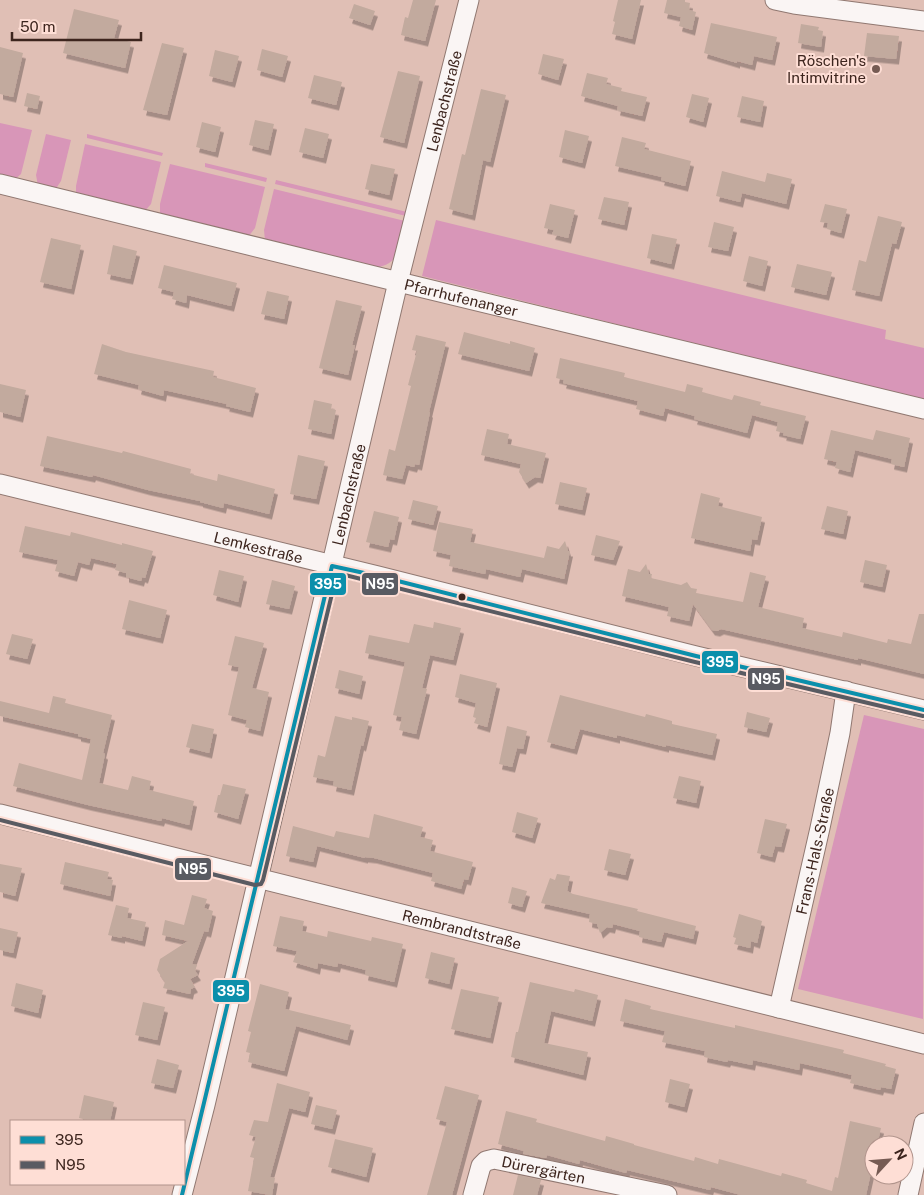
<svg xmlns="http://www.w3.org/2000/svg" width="924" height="1195" font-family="'Public Sans',sans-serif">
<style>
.green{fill:#d896b8}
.building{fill:#c2aa9e;filter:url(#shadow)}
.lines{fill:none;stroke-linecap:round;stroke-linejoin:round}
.street-casing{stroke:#907871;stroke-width:21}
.street{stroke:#faf5f4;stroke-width:19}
.bus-1-casing{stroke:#feded5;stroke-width:8}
.bus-2-casing{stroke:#feded5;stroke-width:8}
.bus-1{stroke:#0c8fab;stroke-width:4}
.bus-2{stroke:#595b62;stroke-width:4}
.poi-dot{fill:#765b53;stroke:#feded5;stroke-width:2}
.bus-dot{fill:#3d251e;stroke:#feded5;stroke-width:2}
.labels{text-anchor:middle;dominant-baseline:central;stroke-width:4;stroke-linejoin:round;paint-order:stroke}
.poi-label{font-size:15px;fill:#3d251e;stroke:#feded5;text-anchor:end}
.street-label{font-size:15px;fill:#3d251e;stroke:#feded5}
.line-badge{stroke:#feded5;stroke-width:2}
.badge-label{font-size:14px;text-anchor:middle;font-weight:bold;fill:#fff}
</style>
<defs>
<filter id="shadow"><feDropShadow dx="3" dy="5.5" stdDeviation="0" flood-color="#0004"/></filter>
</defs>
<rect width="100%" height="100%" fill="#e0bfb5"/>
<g class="green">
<polygon points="0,123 32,130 21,174 14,180 0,177"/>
<polygon points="46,134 71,140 61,181 55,190 38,186 36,175"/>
<polygon points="87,134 163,153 162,156 87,138"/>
<polygon points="85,144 161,162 151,204 144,212 76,195 76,186"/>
<polygon points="205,163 267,178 266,182 205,167"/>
<polygon points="170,164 265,187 255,228 248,237 160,216 160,204"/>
<polygon points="276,180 407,212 406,216 275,184"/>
<path d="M274,189L405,221C400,244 403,263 375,268L265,241L264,230Z"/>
<polygon points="436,220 886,330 885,339 924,348 924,400 422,276"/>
<polygon points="864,715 924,729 923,1019 798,989"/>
</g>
<g class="building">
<polygon points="413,0 436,0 425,41 401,35 405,17 408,18"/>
<polygon points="618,0 641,0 632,39 612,34 615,22 613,21"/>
<polygon points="667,0 685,0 685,2 690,3 689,10 696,12 692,30 679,26 681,17 664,13"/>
<polygon points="354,4 375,11 370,25 349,18"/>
<polygon points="74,9 119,20 114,38 131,42 125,68 63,53"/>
<polygon points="711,23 777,37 772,60 754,56 752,65 737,61 737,63 704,53"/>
<polygon points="801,24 819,27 818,30 823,31 821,47 798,43"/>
<polygon points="867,33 899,36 896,59 864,56"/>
<polygon points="162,43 184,48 167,115 143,110"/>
<polygon points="0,47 23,53 13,97 0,94"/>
<polygon points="262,49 288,56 282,77 257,70"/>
<polygon points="215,50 239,56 232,82 209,76"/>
<polygon points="543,54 564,59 558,80 538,74"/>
<polygon points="398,71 420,76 404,143 380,137"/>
<polygon points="587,73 608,78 606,84 622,88 621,91 647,97 642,116 617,110 618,106 581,96"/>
<polygon points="314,75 342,82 336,105 308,98"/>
<polygon points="481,89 506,95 490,162 483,160 472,215 449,209 462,154 465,155"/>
<polygon points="27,93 40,96 37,109 24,106"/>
<polygon points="692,94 709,98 703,122 686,117"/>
<polygon points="742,96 764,101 760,122 737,117"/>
<polygon points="255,120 274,124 268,150 249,145"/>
<polygon points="202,122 221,127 215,152 196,147"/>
<polygon points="305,128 329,134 323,158 299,152"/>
<polygon points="565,130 589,136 582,163 559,157"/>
<polygon points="622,137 646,143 644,149 691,161 685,186 661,180 662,177 615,166"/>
<polygon points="371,164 395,169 389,195 365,189"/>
<polygon points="722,171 765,182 767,173 792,179 786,204 742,193 740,202 716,196"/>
<polygon points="604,197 629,202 624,225 598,219"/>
<polygon points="550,204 575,210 568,238 552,234 554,230 544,228"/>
<polygon points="825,204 847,209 841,233 827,229 828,223 820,222"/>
<polygon points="878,216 902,222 896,244 892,243 879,296 852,290 859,260 866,262"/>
<polygon points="714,222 734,227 728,251 708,247"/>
<polygon points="652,234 677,239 671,264 647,258"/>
<polygon points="51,238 81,245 71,289 40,282"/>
<polygon points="113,245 137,251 130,279 107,274"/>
<polygon points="749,256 768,261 762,286 743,281"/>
<polygon points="797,264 832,272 826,295 791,287"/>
<polygon points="164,265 237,283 231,306 187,295 186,303 172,299 174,292 158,288"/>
<polygon points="267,291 289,296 284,319 261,314"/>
<polygon points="336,300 362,306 352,345 355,345 348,375 319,368"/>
<polygon points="464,332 510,344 510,341 535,348 529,371 458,354"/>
<polygon points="416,335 446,342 429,412 430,412 419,465 415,464 414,467 406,465 402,479 383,475 389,449 395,451 411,386 408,385 417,351 412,350"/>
<polygon points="102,344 126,352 214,371 213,377 256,388 250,412 226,406 227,404 164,390 163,396 138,389 139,385 94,374"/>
<polygon points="560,358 625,373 624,377 685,392 687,384 703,388 702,392 732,400 734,395 761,402 760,405 806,416 800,439 783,435 784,433 776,431 778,422 752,415 747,433 694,419 695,416 665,408 663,416 636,409 638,401 563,383 564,380 556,378"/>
<polygon points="0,384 26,390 20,417 0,412"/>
<polygon points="314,400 332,404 331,409 336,410 331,434 308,429"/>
<polygon points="487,429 509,434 507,444 546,453 540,478 535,477 526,483 519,472 521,464 481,455"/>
<polygon points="831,430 873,440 876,430 910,438 904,467 891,464 892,459 855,450 850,472 835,468 837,462 824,459"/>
<polygon points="47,436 122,453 123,451 191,469 190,474 217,481 218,474 275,489 269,514 224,503 223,508 200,502 200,501 148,490 93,475 92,477 40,466"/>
<polygon points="298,455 325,461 316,499 290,494"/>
<polygon points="560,482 587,488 582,510 555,504"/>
<polygon points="701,493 720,498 718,506 762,517 757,540 752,539 750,551 691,538"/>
<polygon points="413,500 438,506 433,525 408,519"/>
<polygon points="827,506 848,511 843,534 821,529"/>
<polygon points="374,511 399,517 394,540 390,539 388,547 366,542"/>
<polygon points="439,522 473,529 470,542 544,558 547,546 559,549 565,541 568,551 570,551 564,579 522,569 520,577 486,569 485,574 449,566 451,555 433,551"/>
<polygon points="25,526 70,536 71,532 122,545 122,543 153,551 145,578 142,577 141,581 126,577 126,573 115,570 117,564 91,558 89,565 78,562 74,576 55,571 58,560 19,552"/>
<polygon points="596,535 620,541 613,560 591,555"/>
<polygon points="865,560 887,565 882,587 860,582"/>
<polygon points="646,564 649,574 652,574 651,578 681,585 687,582 691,588 697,589 696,593 743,602 750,572 766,576 758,607 804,618 802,628 842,637 843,632 887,643 888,639 911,644 919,614 924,614 924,674 858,658 858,660 721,629 717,631 712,630 693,604 689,621 667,616 669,607 622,596 628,569 640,572"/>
<polygon points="219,570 244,576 238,602 213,595"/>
<polygon points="272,580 295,586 289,609 266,604"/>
<polygon points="129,600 167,610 160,638 122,629"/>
<polygon points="434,622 461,628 453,660 430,655 422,688 427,689 416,734 399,730 402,717 393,715 405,662 365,653 369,635 409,643 414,624 433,628"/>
<polygon points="12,634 33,639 27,659 6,654"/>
<polygon points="235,636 264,643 252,688 269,692 260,731 245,727 247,720 228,715 239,667 228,665"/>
<polygon points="339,670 363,676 359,694 335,688"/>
<polygon points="460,674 497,683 487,727 474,723 476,718 473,717 476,703 455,697"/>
<polygon points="560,695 645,717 646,714 672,721 672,724 717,734 712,755 666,745 666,747 617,735 617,738 580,729 574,749 547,742"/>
<polygon points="53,696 66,699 65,703 112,715 103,753 105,754 99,783 128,790 132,776 151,781 149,790 194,801 189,825 162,818 161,821 88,805 13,786 19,763 82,780 91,739 78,736 78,734 0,716 0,701 49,713"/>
<polygon points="747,712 770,718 766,732 744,727"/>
<polygon points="335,716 352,720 352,717 369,721 363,746 361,745 351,790 333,786 334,781 313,777 318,755 325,757"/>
<polygon points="192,724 214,729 209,753 186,747"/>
<polygon points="507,726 527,731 523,749 517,748 512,767 499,764"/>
<polygon points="679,776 701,781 696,803 673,798"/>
<polygon points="223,784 246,789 238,819 214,812 218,795 220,795"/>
<polygon points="517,812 538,818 532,838 512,832"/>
<polygon points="374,814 423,827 420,837 433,840 430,851 473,862 468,880 464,879 461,889 431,881 433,873 374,858 365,857 365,858 317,846 313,862 286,856 293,826 334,837 336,831 369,838"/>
<polygon points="765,819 787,824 781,847 775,846 772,857 757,853"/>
<polygon points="609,849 631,854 625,875 604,870"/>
<polygon points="65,862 109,872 107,879 113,880 110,896 60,884"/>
<polygon points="0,864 22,868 15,896 0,892"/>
<polygon points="557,874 570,876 567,891 573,894 638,909 637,911 696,926 693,939 664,932 661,942 639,937 640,931 613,924 612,928 607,927 600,933 597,924 589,922 590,914 541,903 550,878 555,880"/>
<polygon points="512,887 527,891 522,907 508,903"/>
<polygon points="192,895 207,899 204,908 213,911 208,932 204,931 192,964 197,965 195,971 198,975 190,979 195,987 191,989 190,994 163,988 165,982 157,970 160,959 188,941 162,935 165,920 184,925"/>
<polygon points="116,905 129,908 127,918 146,922 142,941 122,936 122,938 108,935"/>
<polygon points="739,914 762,921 757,943 751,941 750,948 734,944 736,938 733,937"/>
<polygon points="280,916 304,921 302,931 327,937 328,931 371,941 372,937 403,944 394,982 365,975 366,970 338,963 337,967 318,963 317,969 293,962 297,951 273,946"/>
<polygon points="0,928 18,932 13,953 0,950"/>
<polygon points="431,952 455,958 449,984 425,978"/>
<polygon points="530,982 574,992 575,989 598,995 592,1021 551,1011 544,1043 588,1052 583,1075 511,1057 516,1032 518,1032"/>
<polygon points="16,983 43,990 38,1013 11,1006"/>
<polygon points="260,984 289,992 285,1009 351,1025 347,1040 296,1026 284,1071 248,1062 250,1053 246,1052 251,1032 248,1031"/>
<polygon points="461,989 499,997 490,1038 451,1029"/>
<polygon points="625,999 651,1006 650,1009 699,1020 735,1028 735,1025 844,1050 843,1053 886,1064 885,1066 896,1069 891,1089 881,1087 880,1090 850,1083 852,1075 800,1063 799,1070 753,1060 752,1065 728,1060 727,1062 704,1057 705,1051 662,1042 665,1031 620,1021"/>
<polygon points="143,1002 165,1007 157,1040 135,1035"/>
<polygon points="157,1059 179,1065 173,1088 151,1083"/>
<polygon points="670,1079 690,1084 684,1107 665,1102"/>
<polygon points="277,1083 310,1092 305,1112 289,1108 270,1177 275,1178 272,1195 270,1195 248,1191 254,1158 250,1157 256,1137 249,1135 254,1120 268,1122"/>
<polygon points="445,1086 479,1095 452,1195 427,1195 447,1122 436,1119"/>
<polygon points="84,1095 114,1102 110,1121 91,1121 79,1118"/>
<polygon points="316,1105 337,1110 332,1129 311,1124"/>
<polygon points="506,1111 537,1119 536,1122 605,1141 606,1136 634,1144 634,1145 694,1161 695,1157 718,1164 719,1159 781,1176 782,1173 807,1180 806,1183 832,1191 835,1177 838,1178 850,1121 881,1128 877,1145 874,1145 874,1159 866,1195 741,1195 711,1187 710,1190 627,1170 626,1173 580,1160 579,1164 547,1155 546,1158 523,1154 524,1151 498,1144"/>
<polygon points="335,1139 373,1148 366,1177 328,1167"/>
<polygon points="518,1175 541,1180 537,1195 513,1195"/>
</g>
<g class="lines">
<defs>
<g id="street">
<polyline points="775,0 794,4 924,21"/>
<path id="s1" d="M0,184L411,285L924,409"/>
<path id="s2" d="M0,484L378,576L696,656L924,710"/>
<path id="s3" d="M0,814L924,1044"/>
<path id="s4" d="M779,1008L820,828L840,733L846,691"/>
<path id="s5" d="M182,1195L205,1105L398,282L469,0"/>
<path id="s6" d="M473,1195L481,1166L486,1161L494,1159L667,1195"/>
<polyline points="908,1195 924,1123"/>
</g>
</defs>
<use href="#street" class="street-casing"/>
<use href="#street" class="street"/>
<defs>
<polyline id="bus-1" points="182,1195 332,566 378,576 696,656 924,710"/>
<polyline id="bus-2" points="0,820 255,885 261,884 263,880 337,573 695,662 923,716"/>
</defs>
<use href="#bus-1" class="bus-1-casing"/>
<use href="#bus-2" class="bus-2-casing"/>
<use href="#bus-1" class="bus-1"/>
<use href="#bus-2" class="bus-2"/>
</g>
<circle class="poi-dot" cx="876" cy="69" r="5"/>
<circle class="bus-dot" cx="462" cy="597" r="4.5"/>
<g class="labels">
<g class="poi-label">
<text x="866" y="60">Röschen's<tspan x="866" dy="17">Intimvitrine</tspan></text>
</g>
<g class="street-label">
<text stroke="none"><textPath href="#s5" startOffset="1125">Lenbachstraße</textPath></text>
<text stroke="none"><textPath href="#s1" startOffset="475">Pfarrhufenanger</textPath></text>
<text stroke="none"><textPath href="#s5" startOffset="720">Lenbachstraße</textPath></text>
<text stroke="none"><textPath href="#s2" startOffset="266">Lemkestraße</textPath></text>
<text stroke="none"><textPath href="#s4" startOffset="161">Frans-Hals-Straße</textPath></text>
<text stroke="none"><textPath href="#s3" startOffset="476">Rembrandtstraße</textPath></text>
<text stroke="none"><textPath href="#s6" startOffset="96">Dürergärten</textPath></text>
</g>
</g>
<g class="line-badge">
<rect x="361" y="572" width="38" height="24" rx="5" fill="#595b62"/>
<rect x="309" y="572" width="38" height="24" rx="5" fill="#0c8fab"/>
<rect x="701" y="650" width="38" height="24" rx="5" fill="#0c8fab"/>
<rect x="747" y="667" width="38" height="24" rx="5" fill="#595b62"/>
<rect x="174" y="857" width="38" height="24" rx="5" fill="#595b62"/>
<rect x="212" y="979" width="38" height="24" rx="5" fill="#0c8fab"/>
</g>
<g class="badge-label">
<text x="380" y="589">N95</text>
<text x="328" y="589">395</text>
<text x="720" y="667">395</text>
<text x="766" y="684">N95</text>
<text x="193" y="874">N95</text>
<text x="231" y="996">395</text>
</g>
<rect x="10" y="1120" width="175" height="65" fill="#feded5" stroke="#b1948c"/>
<rect x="20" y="1136" width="25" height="8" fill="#0c8fab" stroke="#b1948c"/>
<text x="55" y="1145" font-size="15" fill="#3d251e">395</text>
<rect x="20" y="1161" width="25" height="8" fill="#595b62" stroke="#b1948c"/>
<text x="55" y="1170" font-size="15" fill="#3d251e">N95</text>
<g transform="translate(889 1160) rotate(64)"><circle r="24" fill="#feded5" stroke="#b1948c"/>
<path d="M0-4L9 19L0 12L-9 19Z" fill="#765b53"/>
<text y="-8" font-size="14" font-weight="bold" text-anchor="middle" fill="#3d251e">N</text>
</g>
<path d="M12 32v8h129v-8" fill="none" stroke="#3d251e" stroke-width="2.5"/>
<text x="20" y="32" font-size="15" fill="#3d251e" stroke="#feded5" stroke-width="4" paint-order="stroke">50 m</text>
</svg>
